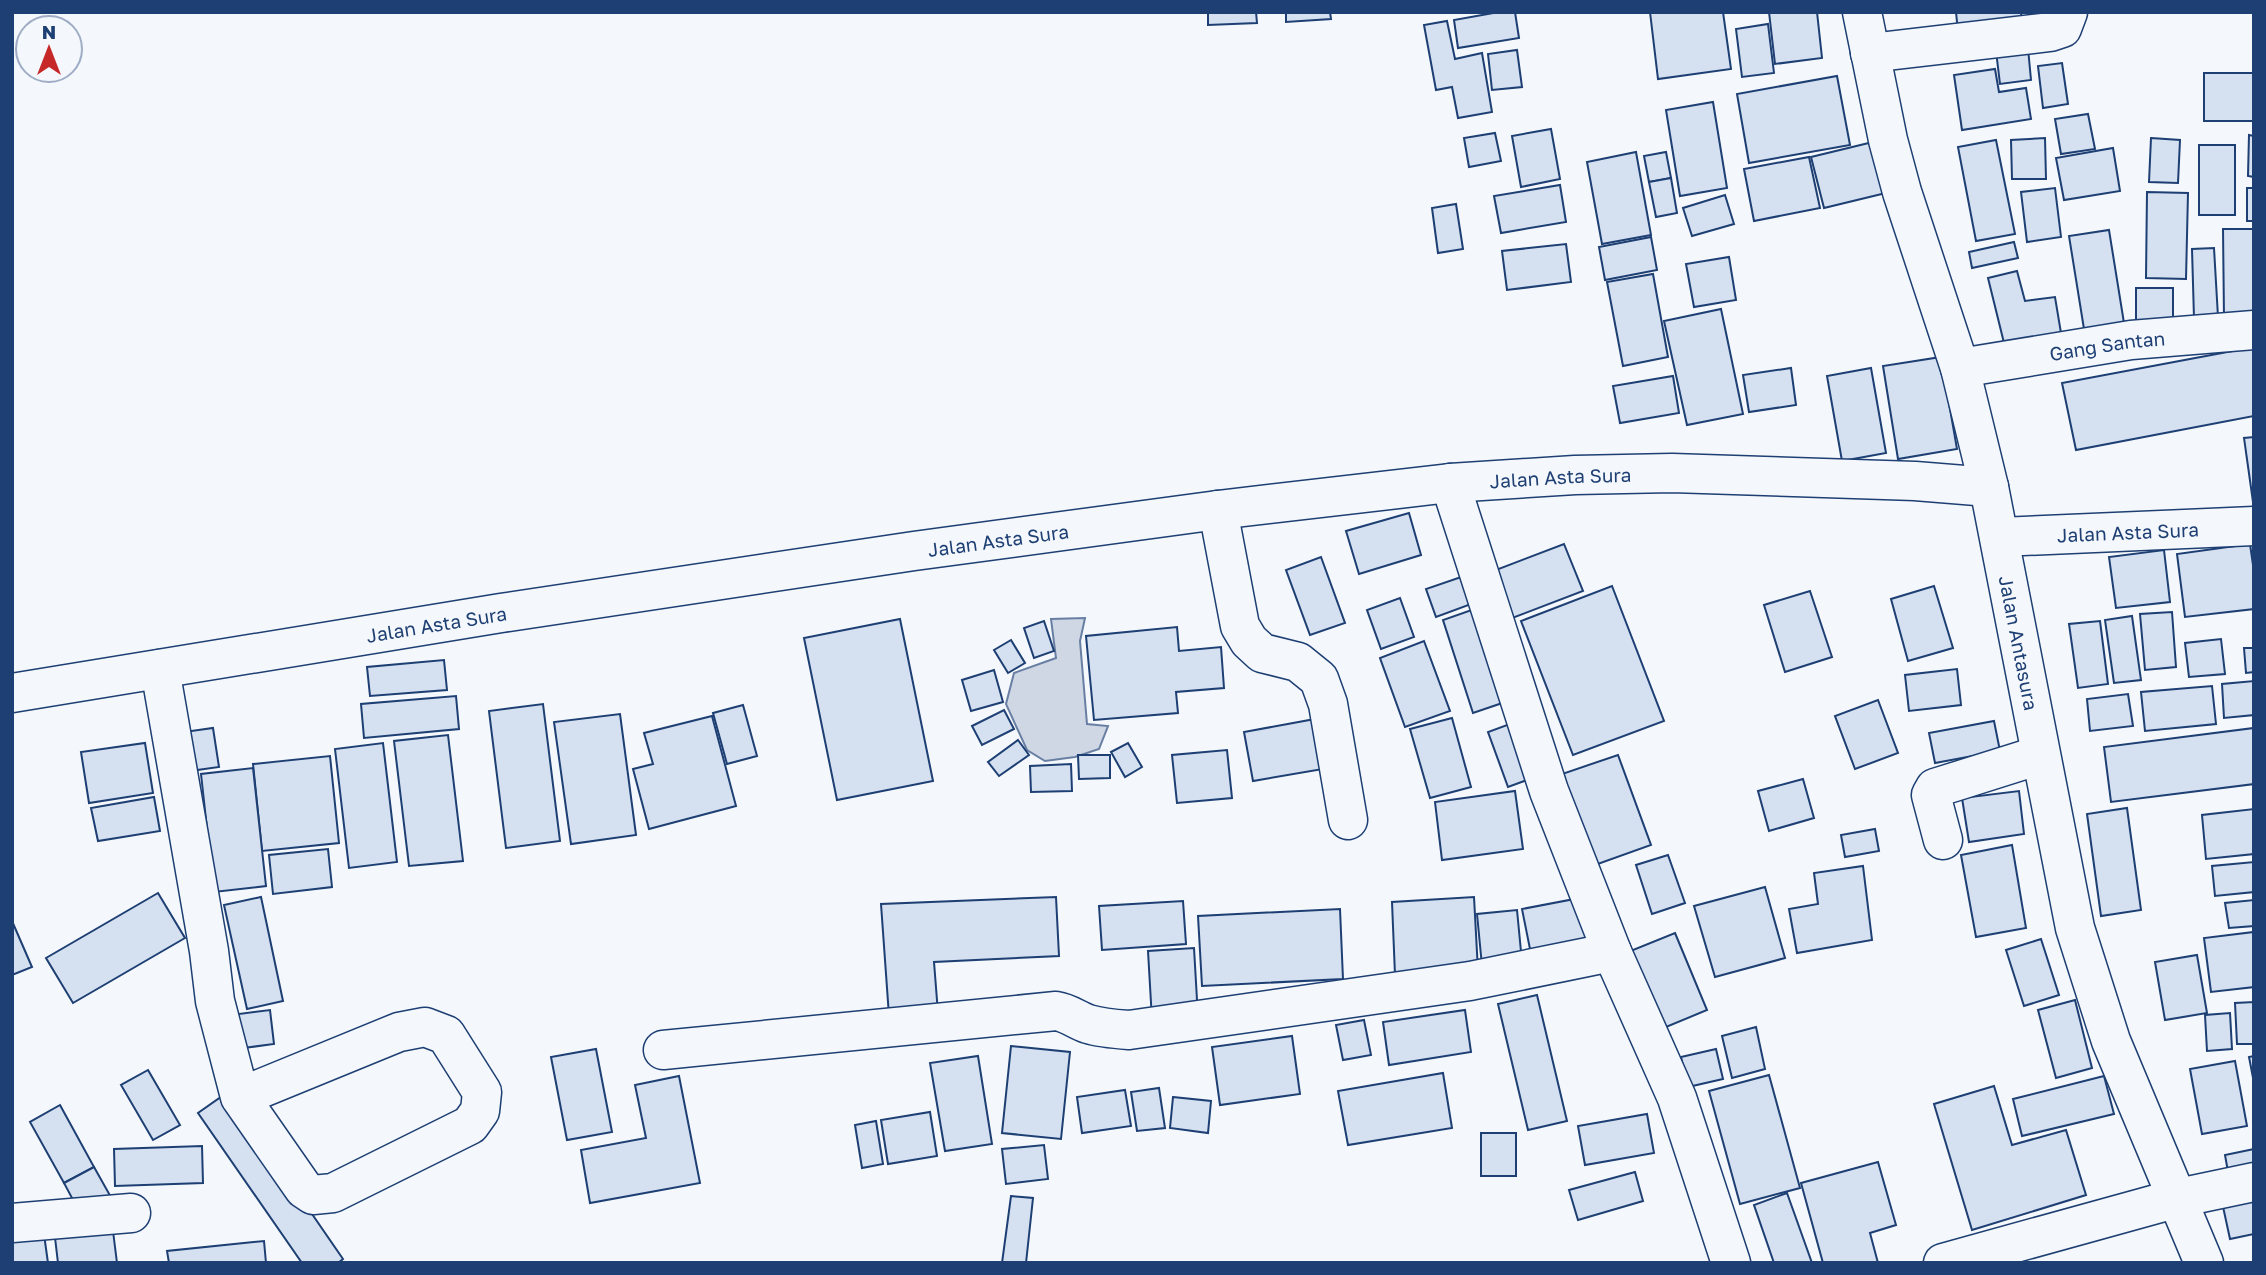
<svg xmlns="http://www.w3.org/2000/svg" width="2266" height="1275" font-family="'Golos Text',sans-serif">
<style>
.water{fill:#cfd7e4;stroke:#687fa3;stroke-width:2}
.building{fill:#d5e0f0;stroke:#1d3f73;stroke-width:2}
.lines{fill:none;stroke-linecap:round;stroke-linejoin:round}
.minor-casing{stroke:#1d3f73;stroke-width:41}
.major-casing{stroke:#1d3f73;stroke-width:41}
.minor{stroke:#f4f7fb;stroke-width:38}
.major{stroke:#f4f7fb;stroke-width:38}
.labels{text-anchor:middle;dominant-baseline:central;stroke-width:5;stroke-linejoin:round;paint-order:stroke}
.street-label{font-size:19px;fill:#1d3f73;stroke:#f4f7fb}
</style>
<rect width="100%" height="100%" fill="#f4f7fb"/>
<polygon class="water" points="1085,618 1080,641 1087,724 1108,726 1099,749 1075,757 1045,761 1027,750 1006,704 1014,673 1056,658 1051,619"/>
<g class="building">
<polygon points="1208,12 1256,12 1257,23 1208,25"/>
<polygon points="1286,12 1330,12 1331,19 1286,22"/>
<polygon points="1499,12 1515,12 1519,38 1458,48 1454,20"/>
<polygon points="1650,12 1723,12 1731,69 1658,79"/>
<polygon points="1769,12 1817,12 1822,58 1775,64"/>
<polygon points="1956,12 2021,12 2022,24 1958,32"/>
<polygon points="1447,21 1455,59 1482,53 1492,112 1458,118 1452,87 1436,90 1424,25"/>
<polygon points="1768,24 1774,73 1742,77 1736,29"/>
<polygon points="2028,48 2031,80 2000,84 1996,51"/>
<polygon points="1517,50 1522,87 1492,90 1488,54"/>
<polygon points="2062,63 2068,104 2043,108 2038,66"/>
<polygon points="1995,69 1999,92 2026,88 2031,119 1962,130 1954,75"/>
<rect x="2204" y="73" width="50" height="48"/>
<polygon points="1837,76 1850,145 1749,163 1737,94"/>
<polygon points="1713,102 1727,188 1680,196 1666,110"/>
<polygon points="2088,114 2095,149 2061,154 2055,119"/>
<polygon points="1551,129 1560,179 1521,187 1512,136"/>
<polygon points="1495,133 1501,161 1469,167 1464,138"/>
<polygon points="2249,135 2254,136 2254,177 2248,176"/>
<polygon points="2045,138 2046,179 2012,179 2011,140"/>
<polygon points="2151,138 2180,140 2178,183 2149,182"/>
<polygon points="1996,140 2015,234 1976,241 1958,147"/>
<polygon points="1877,141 1890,192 1824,208 1811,157"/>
<rect x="2199" y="145" width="36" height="70"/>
<polygon points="2113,148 2120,191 2064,200 2056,158"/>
<polygon points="1636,152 1651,235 1602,244 1587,162"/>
<polygon points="1666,152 1671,178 1649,182 1644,156"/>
<polygon points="1809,157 1820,208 1754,221 1744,169"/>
<polygon points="1671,178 1677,213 1656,217 1649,182"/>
<polygon points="1560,185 1566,222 1501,233 1494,196"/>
<polygon points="2055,188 2061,237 2027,242 2021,192"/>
<rect x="2247" y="188" width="7" height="33"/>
<polygon points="2147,192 2188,193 2186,279 2146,278"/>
<polygon points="1725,195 1734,224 1692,236 1683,208"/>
<polygon points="1456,204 1463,249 1438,253 1432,208"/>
<polygon points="2223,229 2254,229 2254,318 2224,318"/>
<polygon points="2109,230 2124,323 2084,329 2069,236"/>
<polygon points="1651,237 1657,270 1605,280 1599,247"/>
<polygon points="2014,242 2018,258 1972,268 1969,252"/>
<polygon points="1566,244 1571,282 1507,290 1502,251"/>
<polygon points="2214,248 2218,317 2194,318 2192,249"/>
<polygon points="1729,257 1736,300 1694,307 1686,264"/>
<polygon points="2017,271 2025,301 2055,297 2061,333 2005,347 1988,278"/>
<polygon points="1653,274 1668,357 1623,366 1607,282"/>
<rect x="2136" y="288" width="37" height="38"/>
<polygon points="1721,309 1743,414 1687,425 1664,321"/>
<polygon points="2254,347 2254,416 2076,450 2062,383"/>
<polygon points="1941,357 1957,449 1898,459 1883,366"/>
<polygon points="1791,368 1796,405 1749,412 1743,375"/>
<polygon points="1871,368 1886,453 1842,461 1827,376"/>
<polygon points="1673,376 1679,413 1620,423 1613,386"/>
<polygon points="2254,437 2254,509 2244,438"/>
<polygon points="1409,513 1421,555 1359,574 1346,531"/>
<polygon points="1564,544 1583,591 1507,620 1488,573"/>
<polygon points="2250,544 2254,572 2254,609 2185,617 2177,554"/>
<polygon points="2164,550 2170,602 2116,608 2109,557"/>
<polygon points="1321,557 1345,623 1310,635 1286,570"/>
<polygon points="1464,576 1474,603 1436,617 1426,589"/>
<polygon points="1612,586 1664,721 1573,755 1521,621"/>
<polygon points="1934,586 1953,648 1908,661 1891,599"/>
<polygon points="1810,591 1832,657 1785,672 1764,605"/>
<polygon points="1400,598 1414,637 1381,649 1367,610"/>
<polygon points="1483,606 1514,699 1473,713 1443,620"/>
<polygon points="2172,612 2176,667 2145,670 2140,614"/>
<polygon points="2132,616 2141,680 2114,683 2105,620"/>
<polygon points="900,619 933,781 837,800 804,638"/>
<polygon points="1044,621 1054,651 1034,658 1024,628"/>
<polygon points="2100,621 2108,684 2078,688 2069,624"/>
<polygon points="1177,627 1179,651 1221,647 1224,688 1176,692 1178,713 1094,720 1086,636"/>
<polygon points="2221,639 2225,674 2189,677 2185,643"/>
<polygon points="1011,640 1025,663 1008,673 994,650"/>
<polygon points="1424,641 1450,711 1405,727 1380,658"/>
<polygon points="2244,648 2254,648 2254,672 2246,673"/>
<polygon points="444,660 447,690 370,696 367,667"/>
<polygon points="1957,669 1961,705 1909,711 1905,675"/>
<polygon points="994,670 1003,702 971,711 962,680"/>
<polygon points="2254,681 2254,715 2224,718 2222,684"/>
<polygon points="2212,686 2216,724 2145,731 2141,692"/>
<polygon points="2128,694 2133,726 2090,731 2087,699"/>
<polygon points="456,696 459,729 364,738 361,704"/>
<polygon points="1878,700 1898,753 1855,769 1835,716"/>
<polygon points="543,704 560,841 506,848 489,711"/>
<polygon points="743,705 757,756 727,764 713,713"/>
<polygon points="1004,710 1014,729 982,745 972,726"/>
<polygon points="620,714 636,835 571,844 554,722"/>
<polygon points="712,716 736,806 649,829 633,769 653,764 644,733"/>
<polygon points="1452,718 1471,787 1430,798 1410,729"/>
<polygon points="1315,719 1323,769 1253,781 1244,732"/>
<polygon points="1518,721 1538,776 1508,787 1488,732"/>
<polygon points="1994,721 2000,751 1935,763 1929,733"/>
<polygon points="213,728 219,767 190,771 184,732"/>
<polygon points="2254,728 2254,784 2111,802 2104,747"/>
<polygon points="448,735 463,861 409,866 394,741"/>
<polygon points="1018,740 1029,755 999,776 988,762"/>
<polygon points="145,743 153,793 89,803 81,752"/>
<polygon points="383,743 397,862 349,868 335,749"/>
<polygon points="1128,743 1142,767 1125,777 1111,752"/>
<polygon points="1227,750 1232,798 1177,803 1172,755"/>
<polygon points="1078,755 1110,755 1110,778 1079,779"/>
<polygon points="1618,755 1651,845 1595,865 1562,774"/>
<polygon points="330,756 339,843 262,851 253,764"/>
<polygon points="1071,764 1072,791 1031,792 1030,766"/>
<polygon points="253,768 266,886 214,892 201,774"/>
<polygon points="1803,779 1814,818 1769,831 1758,791"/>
<polygon points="1515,791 1523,849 1442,860 1435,802"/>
<polygon points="2019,791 2024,834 1969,842 1962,798"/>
<polygon points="154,797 160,831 98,841 91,808"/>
<polygon points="2127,808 2141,910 2101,916 2087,814"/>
<polygon points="2254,809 2254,854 2206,859 2202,815"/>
<polygon points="1875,829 1879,851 1845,857 1841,835"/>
<polygon points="2012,845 2026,928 1976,937 1961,855"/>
<polygon points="328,849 332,887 273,894 269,855"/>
<polygon points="1668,855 1685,903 1652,914 1636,865"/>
<polygon points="2254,862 2254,892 2215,896 2212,866"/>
<polygon points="1863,866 1872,940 1797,953 1789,909 1818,904 1814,873"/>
<polygon points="1765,887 1785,958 1715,977 1694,906"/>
<polygon points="158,893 185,938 73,1003 46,958"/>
<polygon points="261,897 283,1001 247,1009 224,905"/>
<polygon points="1056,897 1059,956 934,962 938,1013 889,1016 881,904"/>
<polygon points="1474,897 1478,971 1395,975 1392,902"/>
<polygon points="1585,897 1595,947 1532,959 1522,909"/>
<polygon points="2254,900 2254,926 2229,928 2225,903"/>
<polygon points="1183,901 1186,944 1102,950 1099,906"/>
<polygon points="1340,909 1343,979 1202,986 1198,916"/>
<polygon points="1517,910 1522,962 1482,966 1477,914"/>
<polygon points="12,921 32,967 12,975"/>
<polygon points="2254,932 2254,987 2211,992 2204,938"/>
<polygon points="1675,933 1707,1010 1654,1032 1623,954"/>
<polygon points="2041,939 2059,995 2024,1006 2006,950"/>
<polygon points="1194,948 1198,1017 1152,1020 1148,951"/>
<polygon points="2197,955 2207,1013 2165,1020 2155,962"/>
<polygon points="1537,995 1567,1121 1528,1130 1498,1004"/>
<polygon points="2075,1000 2092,1068 2056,1078 2038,1010"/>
<polygon points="2254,1002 2254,1044 2237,1044 2235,1003"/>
<polygon points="270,1010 274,1044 236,1049 231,1015"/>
<polygon points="1465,1010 1471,1052 1389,1065 1383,1022"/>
<polygon points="2230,1013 2232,1049 2207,1051 2205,1015"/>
<polygon points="1364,1020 1371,1055 1343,1060 1336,1025"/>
<polygon points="1756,1027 1765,1069 1732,1078 1722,1036"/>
<polygon points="1292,1036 1300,1094 1220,1105 1212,1047"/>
<polygon points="1011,1046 1070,1052 1061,1139 1002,1133"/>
<polygon points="596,1049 612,1132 567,1140 551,1057"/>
<polygon points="1716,1049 1723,1079 1688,1087 1681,1057"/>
<polygon points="978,1056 992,1144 945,1151 930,1063"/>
<polygon points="2254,1056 2254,1083 2249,1057"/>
<polygon points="2235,1061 2247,1126 2202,1134 2190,1069"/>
<polygon points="148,1070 180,1125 153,1140 121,1085"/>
<polygon points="1443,1073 1452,1128 1348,1145 1338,1091"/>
<polygon points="1769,1075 1800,1188 1740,1204 1709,1091"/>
<polygon points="679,1076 700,1183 590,1203 581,1150 646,1138 635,1085"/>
<polygon points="2104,1076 2114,1114 2022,1136 2013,1099"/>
<polygon points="1994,1086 2012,1145 2066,1130 2086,1195 1972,1230 1934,1104"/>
<polygon points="1159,1088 1165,1128 1137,1131 1131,1092"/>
<polygon points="1125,1090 1131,1126 1082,1133 1077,1097"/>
<polygon points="228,1092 343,1259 338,1263 302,1263 198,1113"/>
<polygon points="1173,1097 1211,1101 1208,1133 1170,1128"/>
<polygon points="60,1105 94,1167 64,1183 30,1122"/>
<polygon points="930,1112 937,1156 888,1164 881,1120"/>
<polygon points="1647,1114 1654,1153 1585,1165 1578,1126"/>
<polygon points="876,1121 883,1164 862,1168 855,1125"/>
<rect x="1481" y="1133" width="35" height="43"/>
<polygon points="1044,1145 1048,1179 1006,1184 1002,1149"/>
<polygon points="202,1146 203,1183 115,1186 114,1149"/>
<polygon points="2254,1149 2254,1178 2230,1183 2225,1155"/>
<polygon points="1878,1162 1896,1225 1870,1233 1878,1263 1823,1263 1801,1183"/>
<polygon points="94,1167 112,1199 81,1215 64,1183"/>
<polygon points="1635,1172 1643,1201 1578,1220 1569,1190"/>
<polygon points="1787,1193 1812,1263 1774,1263 1754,1205"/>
<polygon points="2254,1195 2254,1234 2230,1239 2222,1202"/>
<polygon points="1011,1196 1033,1198 1026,1263 1002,1263"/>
<polygon points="112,1223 117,1263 58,1263 54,1229"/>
<polygon points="43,1227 48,1263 12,1263 12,1230"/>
<polygon points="264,1241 266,1263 169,1263 167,1251"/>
</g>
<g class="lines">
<defs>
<g id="minor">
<polyline points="1870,53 2050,32 2062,28 2068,12"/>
<path id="s1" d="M1960,368L2131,340L2254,330"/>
<polyline points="1450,483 1549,791 1612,952 1677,1098 1731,1263"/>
<polyline points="1218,510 1240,626 1249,641 1262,653 1298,662 1319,679 1328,704 1348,820"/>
<path id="s2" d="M2000,537L2254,526"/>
<polyline points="160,669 209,951 215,1001 240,1097 304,1189 313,1195 333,1193 470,1125 480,1111 482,1092 446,1035 425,1027 399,1032 240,1097"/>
<path id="s3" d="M12,693L501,613L914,551L1218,510L1450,483L1575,475L1672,473L1915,481L1989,487"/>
<polyline points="1943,840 1931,795 1935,788 2040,755"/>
<path d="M663,1050L1056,1011C1069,1013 1076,1020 1088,1024C1101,1028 1115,1029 1129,1030L1470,981L1612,952"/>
<polyline points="12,1223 131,1213"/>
<polyline points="1943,1263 2178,1198 2254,1182"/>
</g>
<g id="major">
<path id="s4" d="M1862,12L1888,140L1902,192L1960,368L1989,487L2075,928L2111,1041L2204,1263"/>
</g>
</defs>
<use href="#minor" class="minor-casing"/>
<use href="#major" class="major-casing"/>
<use href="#minor" class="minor"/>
<use href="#major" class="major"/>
</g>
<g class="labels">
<g class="street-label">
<text stroke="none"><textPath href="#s1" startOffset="149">Gang Santan</textPath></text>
<text stroke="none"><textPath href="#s3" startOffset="1564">Jalan Asta Sura</textPath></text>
<text stroke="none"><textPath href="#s2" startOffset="128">Jalan Asta Sura</textPath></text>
<text stroke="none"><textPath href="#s3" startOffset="998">Jalan Asta Sura</textPath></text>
<text stroke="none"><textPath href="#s3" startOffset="430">Jalan Asta Sura</textPath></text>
<text stroke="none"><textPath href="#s4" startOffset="651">Jalan Antasura</textPath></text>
</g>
</g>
<rect width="2266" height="1275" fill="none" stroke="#1d3f73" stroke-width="28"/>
<g transform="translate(49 49)"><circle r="33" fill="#f4f7fb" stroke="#9eadc5" stroke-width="2"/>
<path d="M0-5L12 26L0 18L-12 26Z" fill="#c62828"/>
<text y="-10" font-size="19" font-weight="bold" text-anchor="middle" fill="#1d3f73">N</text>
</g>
</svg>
